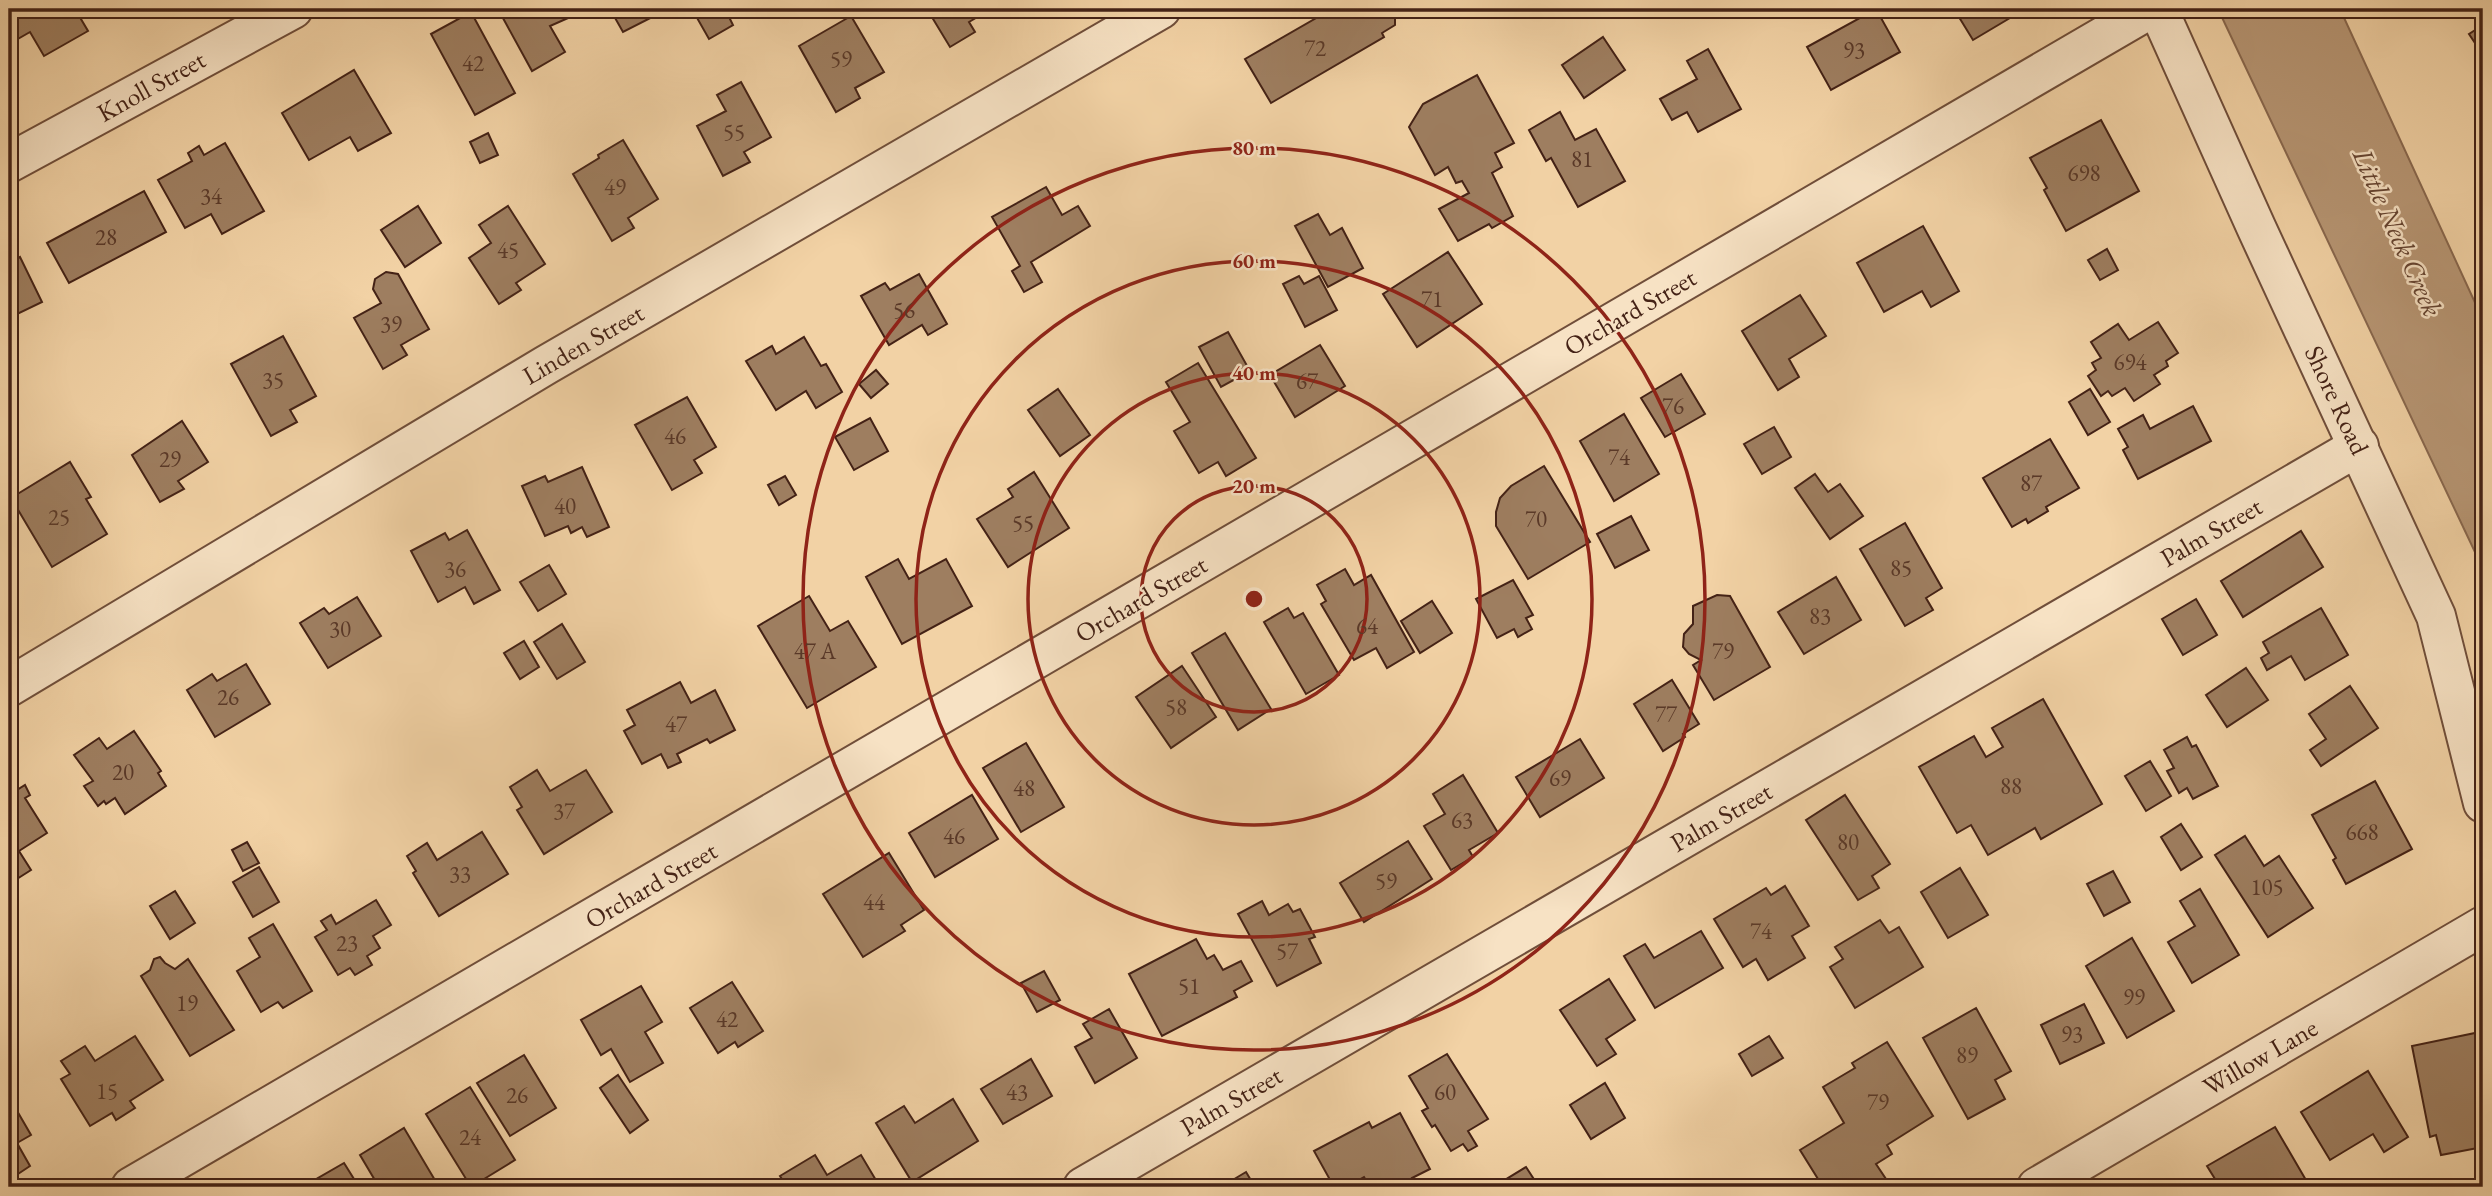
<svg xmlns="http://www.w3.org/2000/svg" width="2492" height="1196" font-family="'EB Garamond',serif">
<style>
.water{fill:#b79674;stroke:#89684e;stroke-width:2}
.building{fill:#9e7e60;stroke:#442216;stroke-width:2}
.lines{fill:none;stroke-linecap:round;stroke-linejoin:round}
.minor-casing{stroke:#704e3a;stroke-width:42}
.minor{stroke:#f7e2c4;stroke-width:38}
.ring{fill:none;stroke:#8f2418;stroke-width:3.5}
.labels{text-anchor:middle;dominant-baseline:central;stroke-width:5;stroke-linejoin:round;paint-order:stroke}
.number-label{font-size:23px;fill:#5a3928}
.street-label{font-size:26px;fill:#442216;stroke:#f7e2c4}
.water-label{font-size:28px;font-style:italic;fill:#664532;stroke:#f7e2c4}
.centre{fill:#8f2418;stroke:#f7e2c4;stroke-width:3.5}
.ring-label{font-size:21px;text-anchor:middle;font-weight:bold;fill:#8f2418;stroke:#f7e2c4;stroke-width:5;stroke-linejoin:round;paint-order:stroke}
</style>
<rect width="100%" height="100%" fill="#f2d2a5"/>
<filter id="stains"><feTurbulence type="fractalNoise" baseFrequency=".00286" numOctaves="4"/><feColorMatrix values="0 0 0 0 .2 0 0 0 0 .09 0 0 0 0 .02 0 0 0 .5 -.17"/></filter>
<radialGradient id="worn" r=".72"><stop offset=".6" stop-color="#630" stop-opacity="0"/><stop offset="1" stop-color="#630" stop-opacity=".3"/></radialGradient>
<polygon class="water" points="2218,9 2340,9 2483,320 2483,569"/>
<g class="building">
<polygon points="9,9 75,9 88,31 44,56 30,32 9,44"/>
<polygon points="498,9 583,9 584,11 550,26 565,52 532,71"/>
<polygon points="610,9 668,9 623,32"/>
<polygon points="692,9 725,9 733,25 709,39"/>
<polygon points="927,9 991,9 969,22 975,32 950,47"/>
<polygon points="1332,9 1395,9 1395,25 1382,33 1384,37 1271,103 1245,59"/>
<polygon points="1876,9 1900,52 1831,90 1807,47"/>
<polygon points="1954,9 2025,9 1973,40"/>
<polygon points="471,12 515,93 475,115 431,34"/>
<polygon points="851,16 884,72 855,88 860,98 836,112 799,46"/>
<polygon points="2483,25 2483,55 2469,34"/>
<polygon points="1603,37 1625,70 1584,98 1562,65"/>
<polygon points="1708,49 1741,109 1698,132 1687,112 1672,120 1660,99 1697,79 1687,61"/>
<polygon points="354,70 391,133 358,151 350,137 309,160 282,113"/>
<polygon points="1477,75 1514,143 1495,153 1502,167 1492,173 1513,216 1492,228 1489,224 1458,241 1439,209 1469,193 1462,181 1456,183 1448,167 1435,175 1409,127 1423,104"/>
<polygon points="741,82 771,137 744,152 750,162 723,176 697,126 726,111 717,95"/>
<polygon points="1560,112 1575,140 1596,129 1625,181 1578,207 1551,158 1546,161 1529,130"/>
<polygon points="2101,120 2139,191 2066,231 2044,190 2047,188 2030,158"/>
<polygon points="488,133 498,155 480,163 470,142"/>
<polygon points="623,140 658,199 628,218 634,228 612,241 573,174 599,158 598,155"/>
<polygon points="225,143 264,211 222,234 211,214 185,228 158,180 192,161 188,153 199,146 204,155"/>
<polygon points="1046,187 1062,215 1078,206 1090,226 1031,262 1042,282 1024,292 1012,271 1020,266 992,217"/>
<polygon points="144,191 166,232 69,283 47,243"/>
<polygon points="418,206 441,243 405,267 381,230"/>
<polygon points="508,206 545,264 516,283 521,290 499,304 469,258 491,243 479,225"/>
<polygon points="1318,214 1330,235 1342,228 1363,268 1328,287 1295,226"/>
<polygon points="1923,226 1959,291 1931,307 1922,291 1884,312 1857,263"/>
<polygon points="2107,249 2118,270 2100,280 2088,260"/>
<polygon points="1448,252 1482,304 1417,347 1383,294"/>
<polygon points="20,257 42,302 9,318 9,263"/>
<polygon points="386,272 398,274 429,329 401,345 407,355 383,369 354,318 381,303 373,289 375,279"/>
<polygon points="919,274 947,324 928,335 922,325 889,345 861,296 885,283 890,290"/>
<polygon points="1299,276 1304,284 1319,276 1337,310 1305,327 1283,284"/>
<polygon points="1800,295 1826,336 1789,359 1799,377 1778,390 1742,331"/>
<polygon points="2158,322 2178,353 2166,361 2168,366 2154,375 2160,384 2134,401 2125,388 2112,396 2108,391 2101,396 2088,376 2096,370 2092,363 2101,358 2091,342 2118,324 2129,340"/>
<polygon points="1228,332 1250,371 1221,387 1199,347"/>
<polygon points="283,336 316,396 290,410 297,422 271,436 231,364"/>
<polygon points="804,337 821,366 826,364 842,392 816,408 806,391 776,410 746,361 772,346 776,354"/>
<polygon points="1320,345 1345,386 1295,417 1270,375"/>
<polygon points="1198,363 1256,458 1226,476 1218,462 1199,473 1174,431 1190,422 1166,382"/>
<polygon points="876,370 888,384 871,398 859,384"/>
<polygon points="1681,374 1705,414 1665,437 1641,398"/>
<polygon points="1058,389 1090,435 1060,456 1028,410"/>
<polygon points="2090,389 2110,422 2088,435 2069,402"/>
<polygon points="687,397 716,447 694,460 702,473 672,490 635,425"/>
<polygon points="2193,406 2211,441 2138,479 2123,450 2128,447 2118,429 2143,415 2150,429"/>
<polygon points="1624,414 1659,474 1614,501 1580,441"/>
<polygon points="870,418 888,451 854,470 835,437"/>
<polygon points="182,421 208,462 178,481 184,489 160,502 132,455"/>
<polygon points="1774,427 1791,457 1762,474 1744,444"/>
<polygon points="2050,439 2079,488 2046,507 2048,511 2028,523 2026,519 2012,527 1983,478"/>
<polygon points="70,462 91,497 86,499 107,534 52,567 11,498"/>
<polygon points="1544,466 1590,542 1528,579 1496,526 1496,512 1500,498 1511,486"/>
<polygon points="582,467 609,527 587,537 582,527 571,533 568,526 545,536 522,486 545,476 548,482"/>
<polygon points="1034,472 1069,528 1008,567 977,519 1013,497 1008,489"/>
<polygon points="1815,474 1828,492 1840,484 1863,516 1830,539 1795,488"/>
<polygon points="785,476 796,495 779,505 768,485"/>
<polygon points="1631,516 1649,550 1615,568 1597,534"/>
<polygon points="1905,523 1942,588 1926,598 1933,610 1905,626 1860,549"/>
<polygon points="467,530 500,590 474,604 465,587 438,602 411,551 445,533 449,540"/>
<polygon points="2301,531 2323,567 2243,617 2221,581"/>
<polygon points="898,559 909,579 946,559 972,606 902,644 866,577"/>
<polygon points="549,565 566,594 538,611 520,582"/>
<polygon points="1345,569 1354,585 1371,575 1414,652 1387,668 1376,648 1354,660 1321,604 1326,601 1317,585"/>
<polygon points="1836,577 1861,620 1804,654 1778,612"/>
<polygon points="1513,580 1533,615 1526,618 1532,629 1518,637 1514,629 1497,638 1476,599"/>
<polygon points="1717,595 1730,596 1770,667 1714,700 1693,665 1701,660 1689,654 1683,647 1684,634 1693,624 1693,606"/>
<polygon points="809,596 830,631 848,621 876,667 807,708 758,626"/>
<polygon points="357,597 381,636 328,668 300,623 324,608 329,614"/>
<polygon points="2196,599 2217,635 2183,655 2162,619"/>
<polygon points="1432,601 1452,633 1420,653 1401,621"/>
<polygon points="1288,608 1294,618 1303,613 1339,675 1306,694 1264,622"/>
<polygon points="2321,608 2348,655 2305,680 2291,656 2267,670 2261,658 2269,653 2263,642"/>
<polygon points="562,624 585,662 557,679 534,642"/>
<polygon points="1225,633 1271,709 1238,730 1192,653"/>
<polygon points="524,641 539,667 520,679 504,653"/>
<polygon points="246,664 270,704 215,737 187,690 212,674 217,681"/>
<polygon points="1182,666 1216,717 1171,748 1136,697"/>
<polygon points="2246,668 2268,700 2227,727 2206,695"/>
<polygon points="1672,680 1699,724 1683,734 1685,737 1663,751 1634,704"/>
<polygon points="680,682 691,703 715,690 735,730 710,743 707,739 677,754 681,762 668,768 661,754 642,764 624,731 635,725 627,710"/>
<polygon points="2350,686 2378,728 2321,766 2310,750 2326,739 2309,714"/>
<polygon points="2043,699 2102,804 2041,839 2035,828 1988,855 1971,825 1957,833 1919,767 1974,736 1986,757 2003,747 1992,728"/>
<polygon points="134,731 161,771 158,773 166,786 125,814 115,798 106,804 104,801 98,806 84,786 93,781 74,755 99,738 107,749"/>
<polygon points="2187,737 2192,747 2196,745 2218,786 2193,799 2187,788 2179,793 2167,771 2174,768 2164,750"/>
<polygon points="1580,739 1604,778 1540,817 1516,777"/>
<polygon points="1026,743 1064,807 1021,832 983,768"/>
<polygon points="2150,761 2171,796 2146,811 2125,776"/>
<polygon points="537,770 550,791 586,770 612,812 544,854 517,810 522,807 510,787"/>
<polygon points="1463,775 1498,833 1469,850 1473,857 1451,870 1424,826 1445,814 1433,794"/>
<polygon points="2375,781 2412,849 2346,884 2333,860 2336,858 2312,815"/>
<polygon points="25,785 30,795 25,798 47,833 19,851 31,870 9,884 9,795"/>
<polygon points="972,795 998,839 935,877 909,833"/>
<polygon points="1845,795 1890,864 1872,876 1879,888 1858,900 1806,820"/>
<polygon points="2181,824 2202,857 2181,870 2161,837"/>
<polygon points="482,832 508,874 439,916 413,873 416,871 407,856 427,843 437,860"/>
<polygon points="2245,836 2264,866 2279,856 2313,908 2268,937 2215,855"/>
<polygon points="1408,841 1432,879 1364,922 1340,883"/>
<polygon points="247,842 259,863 243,871 232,850"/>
<polygon points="889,853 924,910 901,925 905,931 863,957 823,894"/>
<polygon points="259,867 279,902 253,917 233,882"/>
<polygon points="1960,868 1988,915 1948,938 1921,892"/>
<polygon points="2113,871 2130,902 2104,916 2087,884"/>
<polygon points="1785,886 1809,926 1792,936 1805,958 1768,980 1756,959 1743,967 1714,919 1766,888 1771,895"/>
<polygon points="2200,889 2239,955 2192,983 2168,942 2195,926 2180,901"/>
<polygon points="175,891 195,923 170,939 150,906"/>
<polygon points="376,900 391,925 373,936 380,948 367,956 372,965 355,975 350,968 338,975 315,937 327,930 321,921 331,915 336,924"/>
<polygon points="1262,901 1269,915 1288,904 1293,912 1300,909 1315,937 1309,939 1321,963 1277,986 1238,914"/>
<polygon points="1880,920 1889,933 1899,927 1923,967 1855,1008 1830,967 1843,959 1835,947"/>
<polygon points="273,924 312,991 283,1008 278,1002 261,1012 237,971 260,957 249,938"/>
<polygon points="1701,931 1723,968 1655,1008 1624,956 1645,944 1654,958"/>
<polygon points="2132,938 2174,1011 2127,1038 2086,966"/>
<polygon points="1196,939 1207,959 1214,955 1223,970 1241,961 1252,981 1234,991 1237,997 1162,1036 1129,974"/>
<polygon points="160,957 165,963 175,969 188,959 234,1030 190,1056 141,976 150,970 154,959"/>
<polygon points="1044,971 1060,1000 1037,1012 1021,983"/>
<polygon points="1609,979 1635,1020 1606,1039 1616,1054 1597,1066 1560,1010"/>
<polygon points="732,982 763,1031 738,1047 735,1042 718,1053 690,1008"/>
<polygon points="641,986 662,1022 645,1032 663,1063 630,1082 611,1049 601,1055 581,1020"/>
<polygon points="2084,1004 2104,1043 2060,1064 2041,1025"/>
<polygon points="1976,1008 2011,1071 1995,1080 2005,1099 1968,1119 1923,1038"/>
<polygon points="1109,1009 1137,1058 1095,1083 1075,1047 1092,1038 1083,1024"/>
<polygon points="2475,1033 2483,1075 2483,1124 2479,1125 2483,1147 2441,1155 2436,1135 2430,1137 2412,1046"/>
<polygon points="135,1036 163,1080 130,1101 135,1108 116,1120 112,1113 90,1126 61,1079 70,1074 61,1061 85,1046 95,1061"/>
<polygon points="1769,1036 1783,1058 1752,1076 1739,1054"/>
<polygon points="1887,1042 1933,1116 1887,1145 1892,1154 1876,1164 1886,1179 1873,1187 1842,1187 1840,1185 1836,1187 1823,1187 1800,1150 1844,1123 1823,1087 1855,1068 1852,1063"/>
<polygon points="1447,1054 1488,1119 1468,1131 1477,1146 1468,1151 1463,1144 1451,1151 1435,1125 1432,1127 1422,1111 1428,1108 1409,1076"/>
<polygon points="524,1055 556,1108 510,1136 477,1083"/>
<polygon points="1031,1059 1052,1096 1003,1124 981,1089"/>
<polygon points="2368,1071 2408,1137 2384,1152 2373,1134 2330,1160 2301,1112"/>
<polygon points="618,1075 648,1120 630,1133 600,1088"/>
<polygon points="1605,1083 1625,1118 1591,1139 1570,1105"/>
<polygon points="470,1087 515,1160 471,1187 426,1114"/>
<polygon points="9,1097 31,1135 17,1143 30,1166 9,1180"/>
<polygon points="953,1099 978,1141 912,1182 876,1123 904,1106 915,1123"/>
<polygon points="1400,1113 1430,1169 1412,1178 1416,1185 1412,1187 1356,1187 1367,1182 1364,1177 1346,1187 1334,1187 1314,1151 1369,1122 1372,1128"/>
<polygon points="2275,1127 2310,1187 2220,1187 2207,1166"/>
<polygon points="404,1128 439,1187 379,1187 360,1155"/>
<polygon points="815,1155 827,1175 861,1155 880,1187 787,1187 780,1176"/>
<polygon points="344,1163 359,1187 307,1187 306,1185"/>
<polygon points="1526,1167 1539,1187 1496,1187 1495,1186"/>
<polygon points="1246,1172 1255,1187 1221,1187"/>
</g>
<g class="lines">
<defs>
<g id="minor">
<polyline points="2158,9 2256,227 2436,616 2483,803"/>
<polyline points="9,163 293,9"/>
<polyline points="9,687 546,365 1161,9"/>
<polyline points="131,1187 2150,9"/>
<polyline points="1083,1187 2359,446"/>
<polyline points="2037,1187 2483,926"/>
</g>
</defs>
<use href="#minor" class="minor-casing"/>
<use href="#minor" class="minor"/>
</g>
<g class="ring">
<circle cx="1254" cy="599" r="113"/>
<circle cx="1254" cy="599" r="226"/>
<circle cx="1254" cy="599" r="338"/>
<circle cx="1254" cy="599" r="451"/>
</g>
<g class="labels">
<g class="number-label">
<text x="1315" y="48">72</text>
<text x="1854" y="50">93</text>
<text x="841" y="59">59</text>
<text x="473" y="63">42</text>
<text x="734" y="132">55</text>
<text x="1582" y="159">81</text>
<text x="2084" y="173">698</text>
<text x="615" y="187">49</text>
<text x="211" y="196">34</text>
<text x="106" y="237">28</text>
<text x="508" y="250">45</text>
<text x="1432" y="299">71</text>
<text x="904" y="310">56</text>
<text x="391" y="324">39</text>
<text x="2130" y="362">694</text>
<text x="273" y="380">35</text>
<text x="1307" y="381">67</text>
<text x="1673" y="406">76</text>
<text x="675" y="436">46</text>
<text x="1619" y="457">74</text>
<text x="170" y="459">29</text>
<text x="2031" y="483">87</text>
<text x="565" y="506">40</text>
<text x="59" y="517">25</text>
<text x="1536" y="519">70</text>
<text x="1023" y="523">55</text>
<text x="1901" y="568">85</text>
<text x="455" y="569">36</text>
<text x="1820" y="616">83</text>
<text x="1367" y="626">64</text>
<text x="340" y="629">30</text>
<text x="815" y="651">47 A</text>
<text x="1723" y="651">79</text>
<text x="228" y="697">26</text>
<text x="1176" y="707">58</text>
<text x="1666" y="714">77</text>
<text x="676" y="724">47</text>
<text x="123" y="772">20</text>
<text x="1560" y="778">69</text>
<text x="2011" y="786">88</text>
<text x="1024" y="788">48</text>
<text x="564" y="811">37</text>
<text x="1462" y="820">63</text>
<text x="2362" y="832">668</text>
<text x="954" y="836">46</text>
<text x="1848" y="842">80</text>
<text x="460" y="874">33</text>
<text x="1386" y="881">59</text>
<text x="2267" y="887">105</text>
<text x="874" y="902">44</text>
<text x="1761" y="931">74</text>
<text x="347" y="943">23</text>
<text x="1287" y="951">57</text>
<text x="1189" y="986">51</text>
<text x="2134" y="997">99</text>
<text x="187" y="1003">19</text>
<text x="727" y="1019">42</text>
<text x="2072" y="1034">93</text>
<text x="1967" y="1055">89</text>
<text x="107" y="1091">15</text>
<text x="1017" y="1092">43</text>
<text x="1445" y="1092">60</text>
<text x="517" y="1095">26</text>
<text x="1878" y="1102">79</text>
<text x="470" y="1137">24</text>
</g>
<g class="street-label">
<text transform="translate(151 86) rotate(-29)">Knoll Street</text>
<text transform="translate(1630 312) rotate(-30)">Orchard Street</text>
<text transform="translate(583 344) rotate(-30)">Linden Street</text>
<text transform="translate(2337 400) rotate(65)">Shore Road</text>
<text transform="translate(2211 532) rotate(-30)">Palm Street</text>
<text transform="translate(1141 599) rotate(-30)">Orchard Street</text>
<text transform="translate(1721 817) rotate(-30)">Palm Street</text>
<text transform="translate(651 885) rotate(-30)">Orchard Street</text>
<text transform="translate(2260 1057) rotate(-30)">Willow Lane</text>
<text transform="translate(1231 1101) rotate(-30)">Palm Street</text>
</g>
<g class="water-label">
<text transform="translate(2398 232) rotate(66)">Little Neck Creek</text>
</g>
</g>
<circle cx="1254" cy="599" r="10" class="centre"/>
<g class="ring-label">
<text x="1254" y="155">80 m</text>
<text x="1254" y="268">60 m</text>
<text x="1254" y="380">40 m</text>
<text x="1254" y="493">20 m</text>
</g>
<rect width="2492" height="1196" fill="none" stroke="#f2d2a5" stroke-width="35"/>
<rect x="10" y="10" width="2471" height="1175" fill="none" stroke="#442216" stroke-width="3.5"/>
<rect x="18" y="18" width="2457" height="1161" fill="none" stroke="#442216" stroke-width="2"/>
<rect width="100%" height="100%" filter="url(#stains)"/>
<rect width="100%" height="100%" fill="url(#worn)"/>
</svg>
